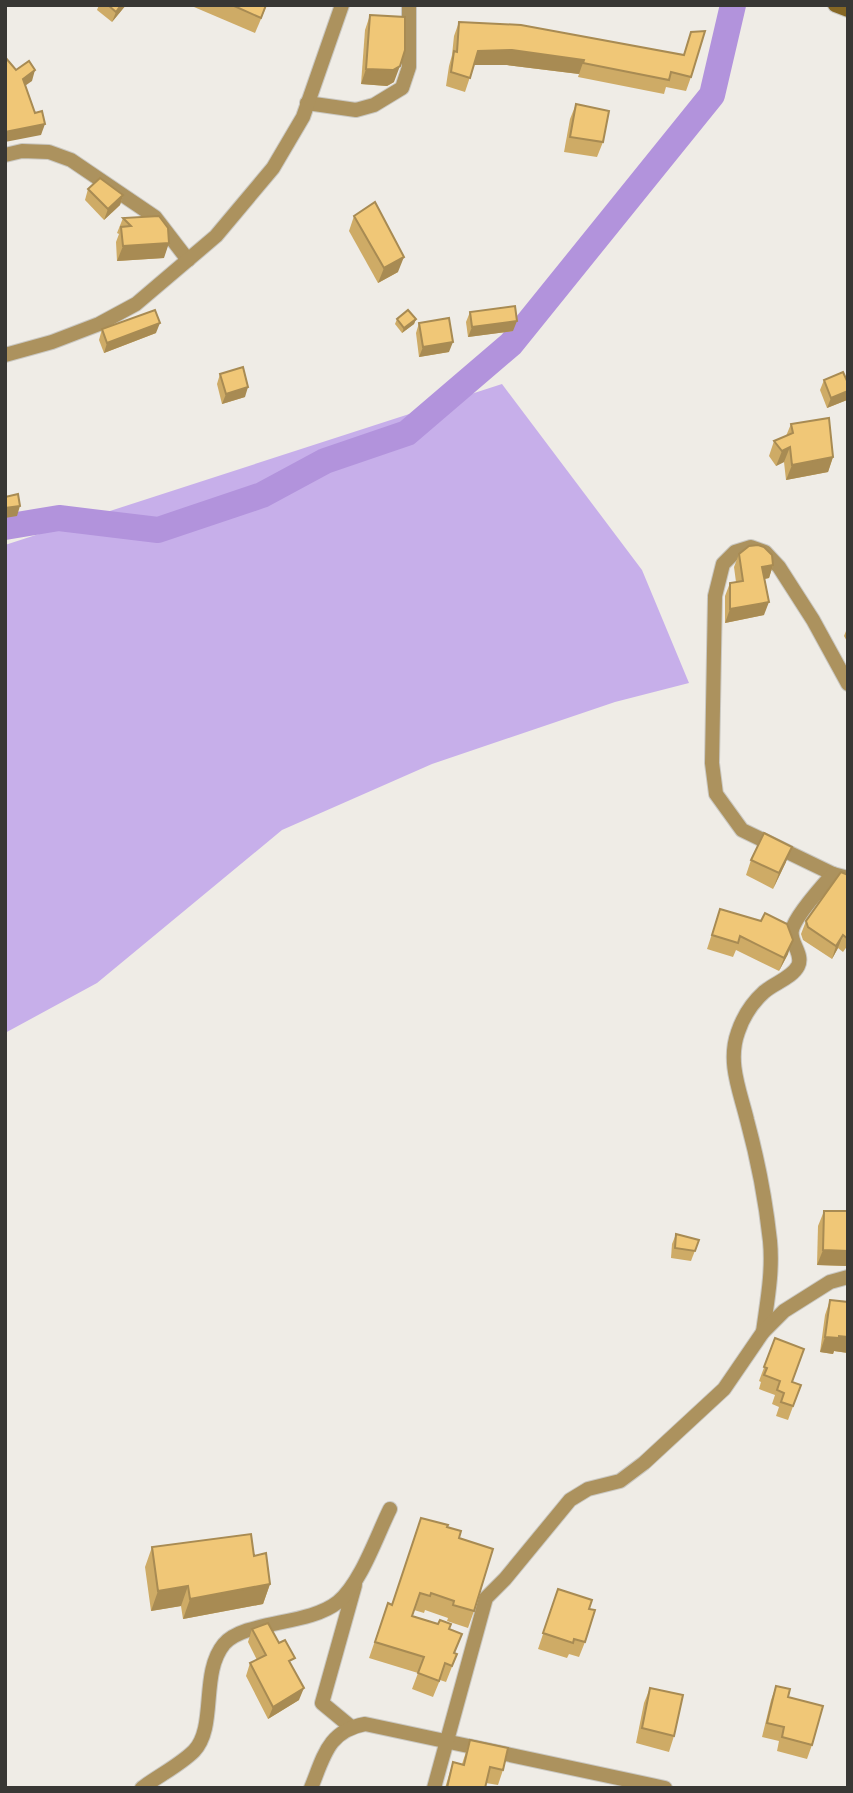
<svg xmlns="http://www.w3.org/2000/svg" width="853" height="1793" font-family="'Libre Baskerville',serif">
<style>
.green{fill:#c7afea}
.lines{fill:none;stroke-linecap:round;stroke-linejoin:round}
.river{stroke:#b293dc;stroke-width:26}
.minor-casing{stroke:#cac8c2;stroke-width:16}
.secondary-casing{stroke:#cac8c2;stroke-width:16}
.minor{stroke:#ac925e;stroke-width:14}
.secondary{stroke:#866724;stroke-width:14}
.wall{fill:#ceab66}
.shaded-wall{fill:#a88b53}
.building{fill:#f0c777;stroke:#a88b53;stroke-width:2}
</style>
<rect width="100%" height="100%" fill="#efece6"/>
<polygon class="green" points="502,384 642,570 689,683 615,702 432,764 282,830 97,983 5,1033 5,545"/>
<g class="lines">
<polyline class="river" points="5,527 59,518 158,530 262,495 325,461 407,433 511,344 712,95 733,5"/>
<defs>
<g id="minor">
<polyline points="307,103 356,110 374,105 402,88 409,67 409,5"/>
<polyline points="5,155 22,151 49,152 71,160 155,217 188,260"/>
<polyline points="5,355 52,342 99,324 136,304 216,236 273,168 303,117 342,5"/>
<polyline points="833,874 742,830 716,794 712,763 715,596 723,564 735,552 751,547 765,552 779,567 813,620 848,684"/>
<path d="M763,1332C767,1302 773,1272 770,1241C766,1204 757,1157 747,1120C740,1091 727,1062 738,1032C743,1017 753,1002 764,992C774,983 792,978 798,966C804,954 789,942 792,930C795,917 823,885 833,874L848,878"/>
<polyline points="351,1727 322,1703 355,1585"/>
<path d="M142,1788C158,1776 180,1765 194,1751C217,1727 200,1673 224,1644C245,1620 308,1626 338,1602C361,1583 377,1535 390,1509"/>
<path d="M311,1788C324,1756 328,1731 365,1724L665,1788"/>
<polyline points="434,1788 486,1598 505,1579 570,1500 588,1489 620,1481 644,1463 724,1389 763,1332 784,1311 830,1282 848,1277"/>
</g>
<polyline id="secondary" points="835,5 848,10"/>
</defs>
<use href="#minor" class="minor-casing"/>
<use href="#secondary" class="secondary-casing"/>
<use href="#minor" class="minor"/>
<use href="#secondary" class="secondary"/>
</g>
<g class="wall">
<polygon points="99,5 126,5 112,22 97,10"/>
<polygon points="195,5 267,5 255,33 194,7"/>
<polygon points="370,15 394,82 387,86 361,84 365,30"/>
<polygon points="459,22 684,55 691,32 691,77 686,91 666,87 664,94 578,77 579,74 507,65 474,65 465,92 446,86 449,66 452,55 454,36"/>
<polygon points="576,104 603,142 597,157 564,152 570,119"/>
<polygon points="88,189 123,195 120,205 104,220 85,200"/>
<polygon points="354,216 398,272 378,283 349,231"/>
<polygon points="123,218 164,258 117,261 116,242 119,234 117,233"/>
<polygon points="470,312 513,331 468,337 466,322"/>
<polygon points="397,319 416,319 414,324 402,333 395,324"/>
<polygon points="419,323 449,352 419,357 416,333"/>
<polygon points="102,329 156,333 104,353 99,340"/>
<polygon points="220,374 245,397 222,404 217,384"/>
<polygon points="824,380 848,383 847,400 827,408 820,390"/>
<polygon points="791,424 833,457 828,472 786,480 784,462 776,466 769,456 774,441 786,436"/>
<polygon points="739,554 773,565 769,578 765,579 764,615 725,623 725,596 730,583 736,582 734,567"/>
<polygon points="848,626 848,643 844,636"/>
<polygon points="751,860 786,862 773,889 746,875"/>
<polygon points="848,875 848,945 843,952 838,948 832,959 803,940 801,934 806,921"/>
<polygon points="720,909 788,954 779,971 736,950 733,957 707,949"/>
<polygon points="824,1211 848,1211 848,1266 817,1265 818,1226"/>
<polygon points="676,1234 699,1240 691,1261 671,1258 672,1244"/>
<polygon points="830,1300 848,1302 848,1353 834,1351 833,1354 820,1352 825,1315"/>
<polygon points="775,1338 792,1382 801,1385 788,1420 776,1416 779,1407 772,1404 775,1395 759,1389 761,1382 759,1381"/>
<polygon points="447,1527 459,1538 474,1611 468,1628 447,1621 448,1618 425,1610 424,1613 414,1610 412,1616 450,1629 455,1653 457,1654 446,1682 440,1680 433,1697 412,1689 418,1673 369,1658 388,1603 392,1605"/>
<polygon points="152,1547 254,1556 270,1584 263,1604 183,1619 181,1606 151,1611 145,1567"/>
<polygon points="558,1589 589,1609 585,1642 579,1657 569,1654 567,1658 538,1649"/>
<polygon points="252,1629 299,1700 268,1719 246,1676 250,1663 257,1660 248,1642"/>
<polygon points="776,1686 788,1697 812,1745 807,1759 777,1751 779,1741 762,1737 771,1700"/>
<polygon points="650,1688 674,1736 669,1752 636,1743 644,1703"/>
<polygon points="470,1740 503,1770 498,1785 486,1783 485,1788 445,1788 453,1762 462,1764"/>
</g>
<g class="shaded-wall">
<polygon points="121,5 126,5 112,22 116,12"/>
<polygon points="512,50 584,60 579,74 507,65 473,65 478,51"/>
<polygon points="400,66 394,82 387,86 361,84 366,69"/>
<polygon points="35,70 32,81 19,90 23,79"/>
<polygon points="45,124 41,135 5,142 5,132"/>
<polygon points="123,195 120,205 104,220 108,209"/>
<polygon points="169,243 164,258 117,261 123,246"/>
<polygon points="404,257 398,272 378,283 384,268"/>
<polygon points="416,319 414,324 402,333 404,328"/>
<polygon points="517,321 513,331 468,337 472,327"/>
<polygon points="160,323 156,333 104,353 107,343"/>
<polygon points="453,342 449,352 419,357 423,347"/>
<polygon points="248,387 245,397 222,404 226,394"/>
<polygon points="848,391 847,400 827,408 831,398"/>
<polygon points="790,447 784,462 776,466 782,451"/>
<polygon points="833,457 828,472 786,480 792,465"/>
<polygon points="20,506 17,516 5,518 5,508"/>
<polygon points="773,565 769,578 758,580 762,567"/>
<polygon points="769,602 764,615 725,623 730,609"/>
<polygon points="792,847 786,862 773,889 779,873"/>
<polygon points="843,935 838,948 832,959 836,946"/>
<polygon points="793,940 788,954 779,971 784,958"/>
<polygon points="823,1250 848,1251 848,1266 817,1265"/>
<polygon points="839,1336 848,1337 848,1353 834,1351 833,1354 820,1352 825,1337"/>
<polygon points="270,1584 263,1604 183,1619 190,1599"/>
<polygon points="188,1586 181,1606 151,1611 158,1591"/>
<polygon points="304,1688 299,1700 268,1719 273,1707"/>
</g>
<g class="building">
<polygon points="108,5 121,5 116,12"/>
<polygon points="232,5 266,5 261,18"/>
<polygon points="370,15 405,17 405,50 400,66 393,70 366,69"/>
<polygon points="459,22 521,25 684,55 691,32 705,31 691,77 671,72 669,80 583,63 584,60 512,50 478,51 470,78 451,72 454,51 457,52"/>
<polygon points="5,57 16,70 29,61 35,70 23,79 35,113 42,111 45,124 5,132"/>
<polygon points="576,104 609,111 603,142 570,137"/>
<polygon points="100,178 123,195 108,209 88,189"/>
<polygon points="375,202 404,257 384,268 354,216"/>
<polygon points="159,216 168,228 169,243 123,246 121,227 131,226 123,218"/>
<polygon points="515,306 517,321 472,327 470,312"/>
<polygon points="155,310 160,323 107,343 102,329"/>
<polygon points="408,310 416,319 404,328 397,319"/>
<polygon points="449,318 453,342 423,347 419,323"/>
<polygon points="243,367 248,387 226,394 220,374"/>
<polygon points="843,372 848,383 848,391 831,398 824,380"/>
<polygon points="829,418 833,457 792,465 790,447 782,451 774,441 793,433 791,424"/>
<polygon points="18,494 20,506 5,508 5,497"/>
<polygon points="758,545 764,547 772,555 773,565 762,567 769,602 730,609 730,583 743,581 739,554 749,546"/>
<polygon points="764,833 792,847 779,873 751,860"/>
<polygon points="841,872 848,875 848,939 843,935 836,946 808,927 806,921"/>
<polygon points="720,909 761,921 765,913 787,924 793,940 784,958 740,936 738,943 712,935"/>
<polygon points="824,1211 848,1211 848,1251 823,1250"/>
<polygon points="676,1234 699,1240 695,1251 675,1248"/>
<polygon points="830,1300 848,1302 848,1337 839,1336 839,1338 825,1337"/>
<polygon points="775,1338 804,1349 792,1382 801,1385 793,1406 781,1402 784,1393 777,1390 780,1381 764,1375 767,1368 764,1367"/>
<polygon points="421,1518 448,1525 447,1527 461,1531 459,1538 493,1549 474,1611 453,1605 454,1601 431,1593 430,1596 420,1593 412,1616 438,1624 440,1620 451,1624 449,1629 462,1634 454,1653 457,1654 452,1666 445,1663 439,1681 418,1673 424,1657 375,1642 388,1603 392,1605"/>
<polygon points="251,1534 254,1556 266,1553 270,1584 190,1599 188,1586 158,1591 152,1547"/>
<polygon points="558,1589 592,1600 589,1609 595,1610 585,1642 574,1639 573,1643 543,1633"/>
<polygon points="268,1623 279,1643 285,1640 295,1658 289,1661 304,1688 273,1707 250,1663 266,1655 252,1629"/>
<polygon points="776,1686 790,1689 788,1697 823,1706 812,1745 782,1737 784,1727 767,1723"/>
<polygon points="650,1688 683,1695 674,1736 642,1728"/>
<polygon points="470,1740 508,1748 503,1770 490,1767 485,1788 447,1788 453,1762 464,1765"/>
</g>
<rect width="853" height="1793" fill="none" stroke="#383734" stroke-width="14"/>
</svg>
